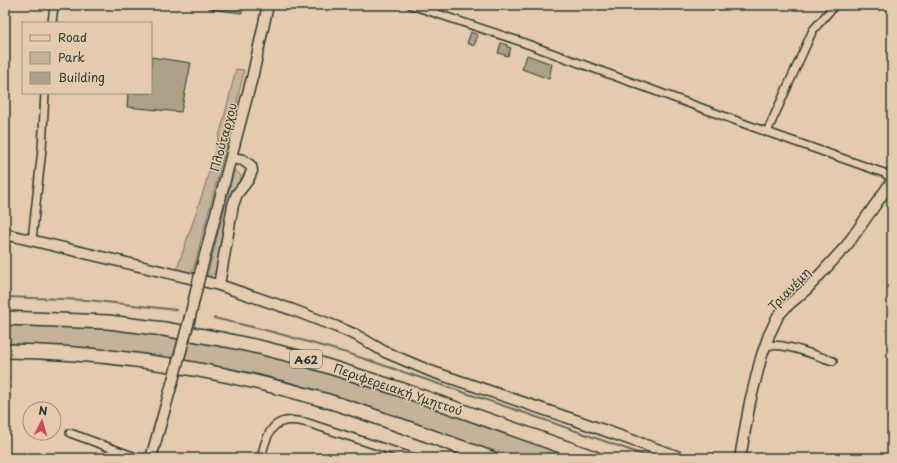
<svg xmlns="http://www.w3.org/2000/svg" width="897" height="463" font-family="'Playpen Sans',sans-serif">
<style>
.green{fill:#c5b29a;stroke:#727867}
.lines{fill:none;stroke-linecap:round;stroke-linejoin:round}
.stream{stroke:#666f5f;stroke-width:2}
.building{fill:#aca08a;stroke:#1f3d34}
.street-casing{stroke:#1f3d34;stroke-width:10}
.secondary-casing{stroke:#1f3d34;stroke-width:13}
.highway-casing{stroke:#1f3d34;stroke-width:16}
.street{stroke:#e6caad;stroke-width:7}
.secondary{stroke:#e6caad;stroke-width:10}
.highway{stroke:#e6caad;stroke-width:13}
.secondary-bridge-casing{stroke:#1f3d34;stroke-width:13;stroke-linecap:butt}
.secondary-bridge{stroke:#e6caad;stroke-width:10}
.labels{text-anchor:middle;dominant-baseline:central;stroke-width:3;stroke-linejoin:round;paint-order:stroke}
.shield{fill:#e6caad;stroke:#5b6758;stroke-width:1}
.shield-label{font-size:11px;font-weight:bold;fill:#1f3d34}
.street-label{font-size:12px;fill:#1f3d34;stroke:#e6caad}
</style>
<rect width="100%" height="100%" fill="#e6caad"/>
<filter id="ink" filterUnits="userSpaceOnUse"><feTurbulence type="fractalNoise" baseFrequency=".025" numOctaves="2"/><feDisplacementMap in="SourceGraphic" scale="8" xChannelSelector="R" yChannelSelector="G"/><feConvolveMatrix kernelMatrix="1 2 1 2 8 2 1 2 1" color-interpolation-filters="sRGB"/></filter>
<g filter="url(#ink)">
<g class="green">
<polygon points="236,69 244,70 233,120 192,274 176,272 204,189 224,118"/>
<path d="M234,170C237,172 240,173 241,177C242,183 233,196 230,203C223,219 221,247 218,265C216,271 214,275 207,277Z"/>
<polygon points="5,322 109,328 159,334 211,343 259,353 356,380 578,458 515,458 350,401 302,386 254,373 207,364 157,356 60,346 5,344"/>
</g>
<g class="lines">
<g class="stream">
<polyline points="5,297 87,300 124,304 177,310"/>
<polyline points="214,318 273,332 350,354 528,414 652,458"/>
</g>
</g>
<g class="building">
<polygon points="209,5 243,5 242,13 209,9"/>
<polygon points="471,32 478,35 474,46 467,43"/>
<polygon points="501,43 507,45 507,47 511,48 508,56 498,53"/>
<polygon points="527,55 552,64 549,79 522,69"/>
<polygon points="151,57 191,63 181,112 127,107 128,93 151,93"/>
</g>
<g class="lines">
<defs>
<g id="street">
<polyline points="411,5 519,41 767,132 884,173 892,179"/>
<polyline points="52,23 54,5"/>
<polyline points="767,132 813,30 835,5"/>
<polyline points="32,240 42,149 45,93"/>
<path d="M764,346C785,342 813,355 833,361"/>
<polyline points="70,433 133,456 133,458"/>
<path d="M261,458C268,428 275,414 308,423L415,458"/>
</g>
<g id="secondary">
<polyline points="5,234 219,285 293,310 337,327 356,335 385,352 430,371 578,421 682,458"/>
<polyline points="200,274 253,74 268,5"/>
<polyline points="219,285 233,205 237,194 248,180 252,171 251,166 243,160 231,158"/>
<polyline points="190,317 196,291"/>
<polyline points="151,458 173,380"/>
<polyline points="740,458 750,402 761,358 769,335 778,316 787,306 807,289 847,245 892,181"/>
</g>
<g id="highway">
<polyline points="5,318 108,322 164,329 226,340 263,348 298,357 406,391 595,458"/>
<path d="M5,351C114,352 223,370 328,401C383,418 437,439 491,458"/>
</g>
</defs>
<use href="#street" class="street-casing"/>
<use href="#secondary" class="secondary-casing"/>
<use href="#highway" class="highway-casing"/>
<use href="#street" class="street"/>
<use href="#secondary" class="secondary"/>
<use href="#highway" class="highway"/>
<defs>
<g id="secondary-bridge">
<polyline points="196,291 200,274"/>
<polyline points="173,380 190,317"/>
</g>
</defs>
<use href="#secondary-bridge" class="secondary-bridge-casing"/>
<use href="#secondary-bridge" class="secondary-bridge"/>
</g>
</g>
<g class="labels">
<rect class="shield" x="290" y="350" width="32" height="18" rx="3"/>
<g class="shield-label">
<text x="306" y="359">Α62</text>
</g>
<g class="street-label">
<text transform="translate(223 137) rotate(-75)">Πλούταρχου</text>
<text transform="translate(789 289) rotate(-46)">Τριανέμη</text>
<text transform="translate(398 389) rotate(19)">Περιφερειακή Υμηττού</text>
</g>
</g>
<rect width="897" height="463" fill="none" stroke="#e6caad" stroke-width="20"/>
<rect x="10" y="10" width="877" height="443" fill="none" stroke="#1f3d34" stroke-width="1.5" filter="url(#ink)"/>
<rect x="22" y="22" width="130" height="72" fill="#e6caad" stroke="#96927d"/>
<rect x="30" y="35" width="20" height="6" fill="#e6caad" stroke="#96927d"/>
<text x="58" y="42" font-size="12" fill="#1f3d34">Road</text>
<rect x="30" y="52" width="20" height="12" fill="#c5b29a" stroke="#96927d"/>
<text x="58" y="62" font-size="12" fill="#1f3d34">Park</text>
<rect x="30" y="72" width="20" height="12" fill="#aca08a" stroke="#96927d"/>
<text x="58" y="82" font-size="12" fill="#1f3d34">Building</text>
<g transform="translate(42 421) rotate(6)"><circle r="19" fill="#e6caad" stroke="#96927d"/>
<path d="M0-3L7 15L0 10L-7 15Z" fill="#d1495b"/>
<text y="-6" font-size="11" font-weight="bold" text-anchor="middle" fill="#1f3d34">N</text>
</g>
</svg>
